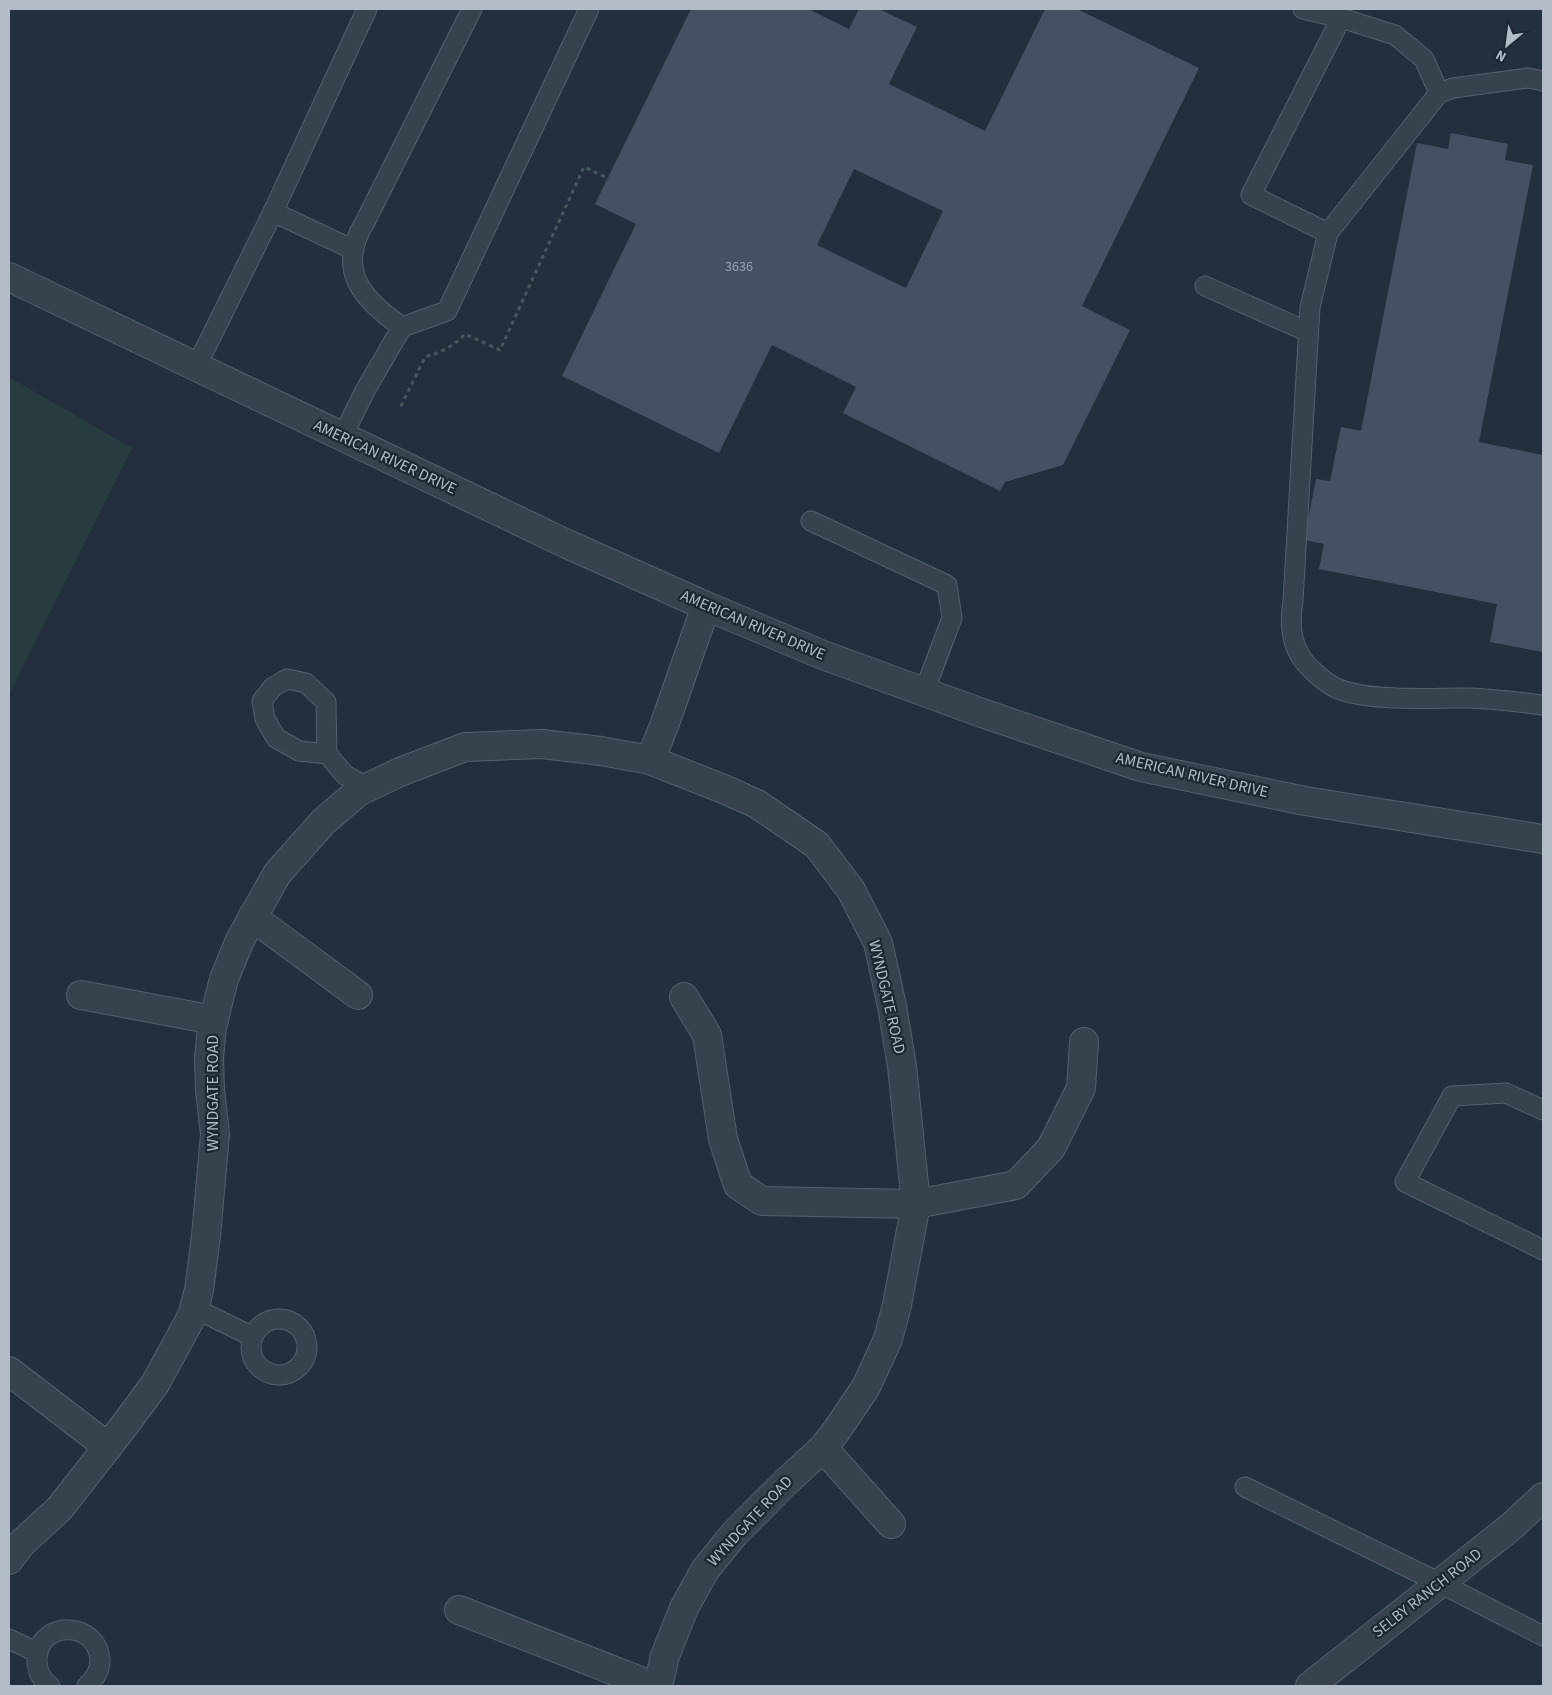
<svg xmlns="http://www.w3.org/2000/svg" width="1552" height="1695" font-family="'Source Sans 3',sans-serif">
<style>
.green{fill:#263c3f}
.building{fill:#455162;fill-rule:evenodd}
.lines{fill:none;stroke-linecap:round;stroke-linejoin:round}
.service-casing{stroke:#565f6c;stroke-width:21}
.minor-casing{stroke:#565f6c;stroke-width:30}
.tertiary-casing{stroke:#565f6c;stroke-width:30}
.path{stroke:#44595c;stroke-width:3;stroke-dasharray:4 4;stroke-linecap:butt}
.service{stroke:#38414e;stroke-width:19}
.minor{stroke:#38414e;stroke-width:28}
.tertiary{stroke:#38414e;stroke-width:28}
.labels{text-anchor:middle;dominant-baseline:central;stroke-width:4.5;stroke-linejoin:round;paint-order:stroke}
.number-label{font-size:14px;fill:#98a1af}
.street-label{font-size:16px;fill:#b4bcc9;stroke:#1d2633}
</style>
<rect width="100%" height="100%" fill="#242f3e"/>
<polygon class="green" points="9,377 132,448 9,695"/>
<g class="building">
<path d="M691,9H808L849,29L859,9H879L917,27L889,84L985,131L1045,9H1077L1199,68L1082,306L1130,330L1063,465L1005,482L1000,491L843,413L856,387L772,345L719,453L562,376L636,224L595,204ZM854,169L943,211L906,288L817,245Z"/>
<polygon points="1451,133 1508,144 1505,160 1533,165 1479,442 1543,455 1543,652 1490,642 1497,604 1319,569 1324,544 1304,540 1316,479 1330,481 1341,427 1361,431 1417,143 1448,149"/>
</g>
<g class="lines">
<defs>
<g id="service">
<path d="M1303,9L1341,18L1395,35L1424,59L1439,93L1328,233L1310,307L1293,601C1289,626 1291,650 1310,668C1317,675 1325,682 1334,687C1364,702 1429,698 1463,698C1490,698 1517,702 1543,705"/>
<polyline points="1439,93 1453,88 1528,78 1543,81"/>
<polyline points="273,212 354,250"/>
<polyline points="1328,233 1251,195 1341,18"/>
<polyline points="1205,286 1308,332"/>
<polyline points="402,327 447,311 589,9"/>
<polyline points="196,367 273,212 367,9"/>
<path d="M342,437L366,389L402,327C363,300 335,270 365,222L472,9"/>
<polyline points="811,521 947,585 952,618 924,692"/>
<polyline points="327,754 299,751 276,738 265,719 262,701 273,687 287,679 306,683 326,702 327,754 345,775 367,787"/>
<polyline points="1543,1110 1506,1093 1452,1096 1405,1182 1543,1250"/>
<polyline points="194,1308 253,1337"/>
<circle cx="279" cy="1347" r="28"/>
<polyline points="1245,1487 1440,1583 1543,1636"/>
<polyline points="9,1639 38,1653"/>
<path d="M50,1686C40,1679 36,1668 37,1656C42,1619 98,1622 100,1660C100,1671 95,1679 87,1686"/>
</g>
<g id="minor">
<polyline points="650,760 664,726 706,606"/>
<polyline points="252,917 358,995"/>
<polyline points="81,995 214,1020"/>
<polyline points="684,997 707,1035 723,1139 738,1185 762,1201 916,1204 1016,1185 1051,1148 1081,1088 1084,1042"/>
<polyline points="9,1371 108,1447"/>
<polyline points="823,1448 891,1524"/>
<polyline points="9,1560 22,1543 60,1508 124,1426 155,1384 192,1316 199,1290 206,1236 215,1134 210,1090 209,1058 212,1027 224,979 240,940 277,874 323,822 358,792 400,772 465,747 542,744 601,751 650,760 726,790 757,804 817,845 851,890 878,943 892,1006 902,1066 916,1204 897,1305 888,1339 866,1387 837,1430 823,1448 787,1481 735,1533 705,1570 684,1608 665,1656 658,1686"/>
<polyline points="459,1610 653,1686"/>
<polyline points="1310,1686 1512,1526 1543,1497"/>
</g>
<polyline id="tertiary" points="9,277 567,544 706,606 823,655 982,713 1141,767 1305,801 1543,839"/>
</defs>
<use href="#service" class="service-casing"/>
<use href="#minor" class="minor-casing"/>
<use href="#tertiary" class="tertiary-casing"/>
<path class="path" d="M401,406L425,357C441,352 453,347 465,334L500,350L584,167L608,178"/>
<use href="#service" class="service"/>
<use href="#minor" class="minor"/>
<use href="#tertiary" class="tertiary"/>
</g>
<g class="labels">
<g class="number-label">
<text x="739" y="267">3636</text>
</g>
<g class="street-label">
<text transform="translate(385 457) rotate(25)">AMERICAN RIVER DRIVE</text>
<text transform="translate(753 625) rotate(23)">AMERICAN RIVER DRIVE</text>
<text transform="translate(1192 775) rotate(13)">AMERICAN RIVER DRIVE</text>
<text transform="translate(887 997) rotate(77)">WYNDGATE ROAD</text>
<text transform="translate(213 1093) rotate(-90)">WYNDGATE ROAD</text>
<text transform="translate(750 1521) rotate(-47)">WYNDGATE ROAD</text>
<text transform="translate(1427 1593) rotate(-38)">SELBY RANCH ROAD</text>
</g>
</g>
<rect width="1552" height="1695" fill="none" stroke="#b4bcc9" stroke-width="20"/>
<g transform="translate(1507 45) rotate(209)" stroke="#1d2633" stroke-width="4" paint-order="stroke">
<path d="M0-4L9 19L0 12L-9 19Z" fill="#b4bcc9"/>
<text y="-8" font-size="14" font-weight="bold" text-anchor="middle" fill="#b4bcc9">N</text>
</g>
</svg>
